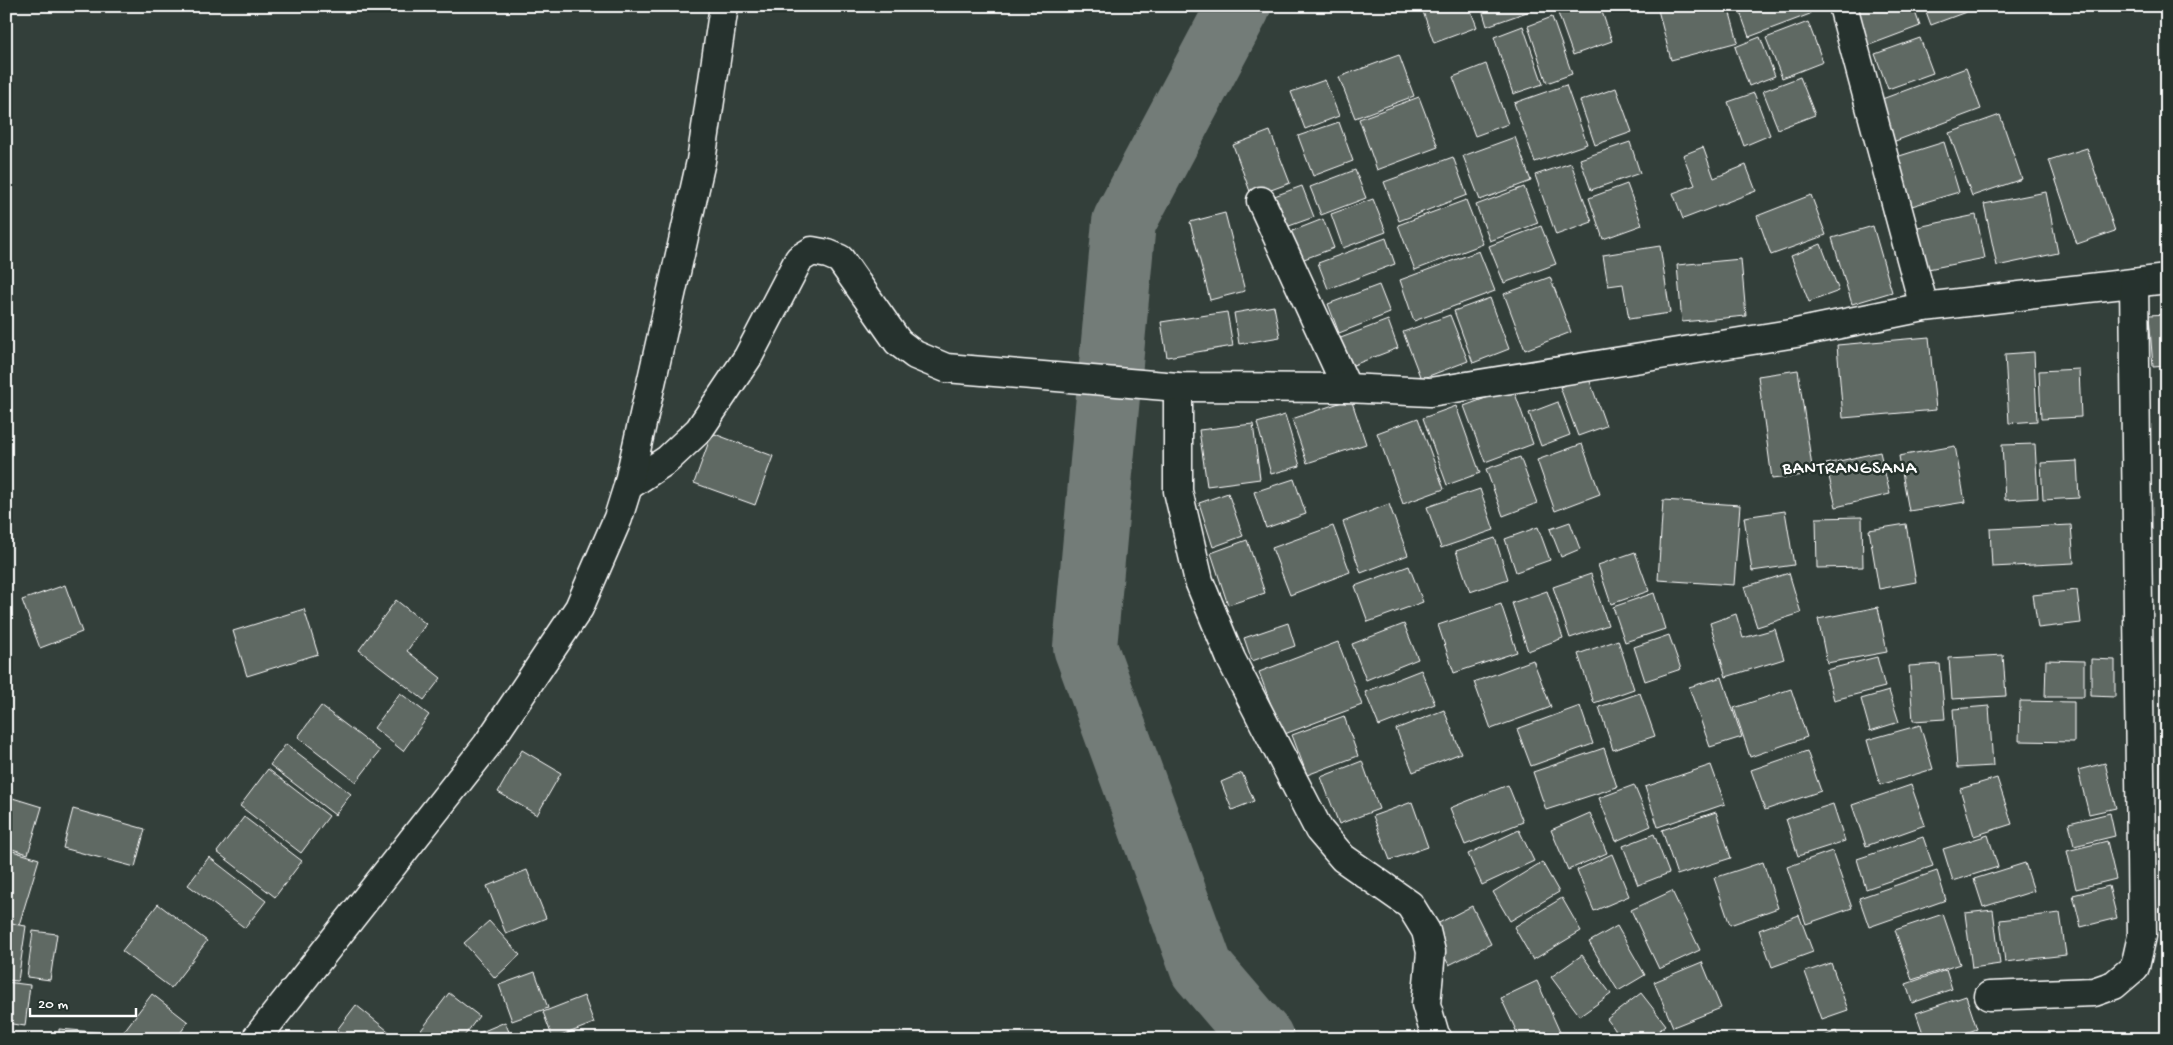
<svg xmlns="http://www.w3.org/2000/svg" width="2173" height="1045" font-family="'Gochi Hand',sans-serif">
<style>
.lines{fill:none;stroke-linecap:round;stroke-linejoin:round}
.river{stroke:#737b78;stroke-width:64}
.building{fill:#5f6964;stroke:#fff}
.minor-casing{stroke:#fff;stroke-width:31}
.primary-casing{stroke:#fff;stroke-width:31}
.minor{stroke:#26332d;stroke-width:28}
.primary{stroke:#26332d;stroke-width:28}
.labels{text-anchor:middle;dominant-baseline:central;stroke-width:5;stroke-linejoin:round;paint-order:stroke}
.quarter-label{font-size:18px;letter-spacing:1px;fill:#fff;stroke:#26332d}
</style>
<rect width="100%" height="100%" fill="#333f3a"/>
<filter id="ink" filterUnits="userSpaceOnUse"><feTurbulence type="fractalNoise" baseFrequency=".02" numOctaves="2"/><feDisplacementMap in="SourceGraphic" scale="10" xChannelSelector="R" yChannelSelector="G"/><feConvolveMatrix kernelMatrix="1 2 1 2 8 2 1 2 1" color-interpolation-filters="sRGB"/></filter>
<g filter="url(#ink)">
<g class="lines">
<polyline class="river" points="1239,6 1124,222 1085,647 1202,969 1262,1039"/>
</g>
<g class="building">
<polygon points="1421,6 1469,6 1477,27 1434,43"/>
<polygon points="1481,6 1544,6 1487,26"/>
<polygon points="1577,6 1600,6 1612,41 1573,55 1558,13"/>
<polygon points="1657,6 1728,6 1738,42 1671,60"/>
<polygon points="1738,6 1807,6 1810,14 1749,37"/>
<polygon points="1848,6 1913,6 1920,26 1864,47"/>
<polygon points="1924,6 1973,6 1974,9 1931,25"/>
<polygon points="1552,17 1572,74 1547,83 1528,26"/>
<polygon points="1808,22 1823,62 1782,78 1766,38"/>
<polygon points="1523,26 1543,84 1513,94 1494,37"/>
<polygon points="1760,37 1775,76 1749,86 1735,47"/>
<polygon points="1920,38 1933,73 1888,89 1875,54"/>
<polygon points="1399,55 1414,96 1355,118 1339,77"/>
<polygon points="1486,64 1508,124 1475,136 1453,77"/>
<polygon points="1966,68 1981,109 1890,143 1874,102"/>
<polygon points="1800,77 1815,115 1778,129 1763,91"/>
<polygon points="1325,80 1339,116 1305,129 1291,92"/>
<polygon points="1566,85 1587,144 1535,162 1514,103"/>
<polygon points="1616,88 1632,132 1595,145 1580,101"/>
<polygon points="1754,93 1770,135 1744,146 1728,102"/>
<polygon points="1419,97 1438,147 1377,170 1359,119"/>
<polygon points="2000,115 2022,179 1972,196 1949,133"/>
<polygon points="1339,122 1353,161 1313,176 1298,136"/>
<polygon points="1270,131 1290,183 1252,197 1233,145"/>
<polygon points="1515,137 1531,181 1480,200 1463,156"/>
<polygon points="1630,142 1640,173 1591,190 1580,159"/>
<polygon points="1944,142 1959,192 1905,208 1890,159"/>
<polygon points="1703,147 1714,178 1746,165 1756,191 1683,219 1673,193 1695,185 1683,155"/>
<polygon points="2087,148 2115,231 2077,244 2049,160"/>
<polygon points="1453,157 1467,195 1399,221 1384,182"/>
<polygon points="1571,163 1592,222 1556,235 1535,175"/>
<polygon points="1355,170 1366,198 1321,215 1310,187"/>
<polygon points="1627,184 1642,225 1603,239 1589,198"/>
<polygon points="1302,186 1314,217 1278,230 1266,199"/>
<polygon points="1524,187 1538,223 1490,241 1476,205"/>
<polygon points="2046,192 2058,253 1997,266 1984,204"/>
<polygon points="1811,195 1826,235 1771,255 1757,216"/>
<polygon points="1373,199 1386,232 1343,248 1331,214"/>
<polygon points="1466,200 1483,244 1415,270 1398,225"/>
<polygon points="1225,213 1245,291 1210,300 1190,222"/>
<polygon points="1976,215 1985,258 1923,270 1913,228"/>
<polygon points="1323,219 1334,248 1293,263 1282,235"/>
<polygon points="1541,226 1556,264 1504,283 1489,246"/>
<polygon points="1873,226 1892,292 1852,304 1832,238"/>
<polygon points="1386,238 1395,264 1328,289 1318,263"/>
<polygon points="1821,244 1839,291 1809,302 1791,256"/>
<polygon points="1660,246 1670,313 1629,319 1623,284 1608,286 1603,255"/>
<polygon points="1479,251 1495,291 1414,321 1400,280"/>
<polygon points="1741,259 1746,316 1682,322 1677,265"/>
<polygon points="1550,277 1571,332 1525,350 1504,294"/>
<polygon points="1379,285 1390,313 1339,333 1328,304"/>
<polygon points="1490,298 1509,349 1473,363 1454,311"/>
<polygon points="1274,306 1280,337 1239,344 1234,313"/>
<polygon points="1227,312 1233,346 1167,357 1161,322"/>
<polygon points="2167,314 2167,366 2153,367 2149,315"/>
<polygon points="1450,315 1468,361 1421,379 1403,332"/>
<polygon points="1388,320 1398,348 1348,367 1338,339"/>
<polygon points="1929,337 1936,410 1843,418 1837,345"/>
<polygon points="2034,352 2037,421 2009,423 2005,354"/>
<polygon points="2079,369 2081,417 2041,419 2039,371"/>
<polygon points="1798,370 1813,474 1772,479 1758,376"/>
<polygon points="1588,376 1606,426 1578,436 1560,387"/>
<polygon points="1513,388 1533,444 1485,462 1464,406"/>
<polygon points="1351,399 1366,444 1307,463 1292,419"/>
<polygon points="1558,402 1570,435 1541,446 1529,413"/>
<polygon points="1456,406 1480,473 1447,485 1423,418"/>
<polygon points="1285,415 1300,466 1271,474 1257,423"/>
<polygon points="1418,418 1444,489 1403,504 1377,433"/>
<polygon points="1253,424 1260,479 1207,486 1199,430"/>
<polygon points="712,433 773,456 755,505 694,483"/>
<polygon points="1582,444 1600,494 1555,511 1537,460"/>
<polygon points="2035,444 2038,498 2005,500 2002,445"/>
<polygon points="1955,446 1965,502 1909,511 1899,456"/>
<polygon points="1880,452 1890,494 1836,507 1826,464"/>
<polygon points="1520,457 1537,503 1503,516 1486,469"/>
<polygon points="2077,461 2079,498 2043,500 2041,463"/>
<polygon points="1294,479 1306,514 1266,528 1254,492"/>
<polygon points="1480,489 1494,530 1441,548 1427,507"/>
<polygon points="1228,493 1243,536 1213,547 1199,503"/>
<polygon points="1663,500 1740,505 1734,585 1658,580"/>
<polygon points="1389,504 1408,555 1361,573 1343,522"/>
<polygon points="1785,511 1794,565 1752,571 1744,517"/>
<polygon points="1862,517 1863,567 1817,568 1816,518"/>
<polygon points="1570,522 1580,549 1561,557 1550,529"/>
<polygon points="1906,524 1916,582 1879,589 1869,530"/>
<polygon points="2071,525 2074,563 1992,567 1990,529"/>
<polygon points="1333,526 1350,572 1290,595 1272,548"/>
<polygon points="1538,527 1550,560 1516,572 1505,539"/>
<polygon points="1495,538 1508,579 1470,592 1456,551"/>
<polygon points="1247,540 1265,593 1228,605 1211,553"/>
<polygon points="1635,552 1649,591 1611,604 1598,565"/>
<polygon points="1409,566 1423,602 1368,622 1355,586"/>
<polygon points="1789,573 1801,613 1757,627 1744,587"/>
<polygon points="1591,574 1608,625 1570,638 1553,587"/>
<polygon points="65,585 82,632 40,648 22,600"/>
<polygon points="2077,590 2081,623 2038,628 2033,595"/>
<polygon points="1547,591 1563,638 1528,651 1512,603"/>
<polygon points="1654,593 1665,629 1625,642 1613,607"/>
<polygon points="396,600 426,624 407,651 441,678 424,700 359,650"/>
<polygon points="1501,604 1517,652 1454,673 1438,625"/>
<polygon points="1878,607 1887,652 1827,663 1818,619"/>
<polygon points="304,609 318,654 247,676 233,631"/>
<polygon points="1736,614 1743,638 1775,629 1784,659 1726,677 1710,623"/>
<polygon points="1288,623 1295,646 1252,661 1244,638"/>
<polygon points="1404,624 1418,659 1366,680 1352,644"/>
<polygon points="1669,635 1681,669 1645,681 1634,647"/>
<polygon points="1618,640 1634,689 1594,703 1578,654"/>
<polygon points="1338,642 1362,705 1282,735 1259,672"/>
<polygon points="2003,655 2006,696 1952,699 1949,658"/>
<polygon points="1877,657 1885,687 1834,700 1826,670"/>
<polygon points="2091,659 2115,660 2115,697 2091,696"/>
<polygon points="1533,660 1551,707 1491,729 1474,682"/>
<polygon points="2046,660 2084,661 2084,697 2045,697"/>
<polygon points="1940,664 1945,719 1913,721 1909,666"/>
<polygon points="1421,670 1435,704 1379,726 1365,692"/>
<polygon points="1722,677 1742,737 1710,747 1689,687"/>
<polygon points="1791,689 1807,737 1750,757 1734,708"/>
<polygon points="1889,691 1899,722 1870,731 1861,699"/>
<polygon points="400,693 429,715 403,751 374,728"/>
<polygon points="1640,693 1655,736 1613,750 1599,707"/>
<polygon points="2020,701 2074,702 2074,742 2019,741"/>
<polygon points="321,706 380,751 356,782 298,737"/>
<polygon points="1580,706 1593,744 1531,766 1517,729"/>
<polygon points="1989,706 1993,766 1957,768 1953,709"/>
<polygon points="1444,710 1461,753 1413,772 1396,729"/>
<polygon points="1344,716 1358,756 1307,775 1292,735"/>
<polygon points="1920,725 1933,769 1880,785 1867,740"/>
<polygon points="286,744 351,794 335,815 270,765"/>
<polygon points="1604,748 1617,787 1546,810 1533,772"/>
<polygon points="522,750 561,773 537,815 498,792"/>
<polygon points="1807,751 1821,791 1765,810 1751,770"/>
<polygon points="1362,761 1379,809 1339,824 1321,777"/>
<polygon points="2105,763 2116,808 2089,814 2078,770"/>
<polygon points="1711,765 1725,804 1658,827 1645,787"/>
<polygon points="268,769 329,816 301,853 240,806"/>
<polygon points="1242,773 1254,801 1232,810 1221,782"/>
<polygon points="1997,778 2012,824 1974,836 1960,789"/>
<polygon points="1508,785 1523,822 1465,845 1450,808"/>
<polygon points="1634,785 1651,826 1616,841 1599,798"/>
<polygon points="1911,785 1925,825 1866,846 1852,805"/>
<polygon points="6,796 42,807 28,854 6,847"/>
<polygon points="1412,802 1428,847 1390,860 1373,816"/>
<polygon points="1833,804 1845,841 1798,856 1786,819"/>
<polygon points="73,809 145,829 135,867 63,848"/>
<polygon points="1716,812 1731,858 1677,875 1662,830"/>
<polygon points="1590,813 1607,853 1568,870 1551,830"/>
<polygon points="2110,813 2115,836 2074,846 2069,823"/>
<polygon points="244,817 302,861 275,897 217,852"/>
<polygon points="1519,830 1534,861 1482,885 1468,854"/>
<polygon points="1654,834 1669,873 1638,885 1623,846"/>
<polygon points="1988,835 1998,867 1953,881 1943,849"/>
<polygon points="1923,837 1933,866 1866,889 1857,859"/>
<polygon points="2107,841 2116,879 2076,889 2067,851"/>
<polygon points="6,849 39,859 19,925 6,921"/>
<polygon points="1832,851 1852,908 1806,924 1787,867"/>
<polygon points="1612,854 1629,896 1594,911 1577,870"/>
<polygon points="209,857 266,901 245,928 188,885"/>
<polygon points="1542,862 1559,892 1510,921 1493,892"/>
<polygon points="1763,862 1778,908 1730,925 1714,878"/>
<polygon points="2025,863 2034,891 1983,907 1974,879"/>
<polygon points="527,870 546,918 506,934 487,886"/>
<polygon points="1937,871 1946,900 1869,927 1859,898"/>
<polygon points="2109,886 2117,918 2081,927 2073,895"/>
<polygon points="1672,891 1700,950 1659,969 1631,910"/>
<polygon points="1562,898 1581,931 1533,960 1514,927"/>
<polygon points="158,904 207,941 171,988 122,951"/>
<polygon points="1472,906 1491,944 1449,965 1429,928"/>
<polygon points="1993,910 2000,964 1972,968 1965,913"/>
<polygon points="2060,913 2066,955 2005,962 2000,920"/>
<polygon points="1943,914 1960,964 1912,980 1895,930"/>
<polygon points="1799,915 1813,952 1772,967 1759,930"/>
<polygon points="489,921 520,955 495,978 464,943"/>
<polygon points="6,923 26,926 18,981 6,980"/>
<polygon points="1617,926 1645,975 1618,991 1589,942"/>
<polygon points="33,931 57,934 50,980 27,977"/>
<polygon points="1582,955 1611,994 1580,1016 1551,977"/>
<polygon points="1702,962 1721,1008 1673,1027 1654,982"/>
<polygon points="1831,963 1848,1010 1822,1019 1805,972"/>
<polygon points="1946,970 1952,989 1912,1003 1906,984"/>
<polygon points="535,972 548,1008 512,1021 499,985"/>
<polygon points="1537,981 1563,1039 1520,1039 1501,998"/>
<polygon points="6,982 30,985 25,1026 6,1023"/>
<polygon points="449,993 479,1016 462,1039 427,1039 419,1033"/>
<polygon points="1641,993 1666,1025 1649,1039 1622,1039 1607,1019"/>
<polygon points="152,994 188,1022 176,1039 126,1039 121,1035"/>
<polygon points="584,996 594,1023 553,1039 543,1012"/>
<polygon points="1966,996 1977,1029 1949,1039 1925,1039 1916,1013"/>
<polygon points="356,1005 398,1039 347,1039 337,1030"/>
<polygon points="505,1022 512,1039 474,1039 472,1036"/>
<polygon points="59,1029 107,1033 106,1039 59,1039"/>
<polygon points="1836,1031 1839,1039 1818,1039"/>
</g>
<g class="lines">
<defs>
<g id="minor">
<polyline points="1843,6 1924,307"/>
<polyline points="1261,201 1347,388"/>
<polyline points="1178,387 1178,491 1199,581 1231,659 1319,830 1343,858 1410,905 1426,931 1431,952 1426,1004 1435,1035 1438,1039"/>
<polyline points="628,486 667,460 699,430 748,357 799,259 812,251 828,254 840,259 898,342 915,355 946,368 1178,387 1347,388 1430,392 1796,333 1924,307 2167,279"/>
<polyline points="1989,996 2094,992 2114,985 2135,967 2142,936 2134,283"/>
</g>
<polyline id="primary" points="256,1039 487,745 579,608 618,518 628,486 701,161 724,6"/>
</defs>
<use href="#minor" class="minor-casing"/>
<use href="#primary" class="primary-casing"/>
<use href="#minor" class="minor"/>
<use href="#primary" class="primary"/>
</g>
</g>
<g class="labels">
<g class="quarter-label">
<text x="1850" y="469">BANTRANGSANA</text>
</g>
</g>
<rect width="2173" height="1045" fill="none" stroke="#26332d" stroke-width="25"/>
<rect x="12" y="12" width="2148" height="1020" fill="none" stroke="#fff" stroke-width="2" filter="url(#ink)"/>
<path d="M30 1008v8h106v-8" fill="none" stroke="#ffffff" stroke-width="2.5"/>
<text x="38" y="1008" font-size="15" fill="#ffffff" stroke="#26332d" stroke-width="4" paint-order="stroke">20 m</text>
</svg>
